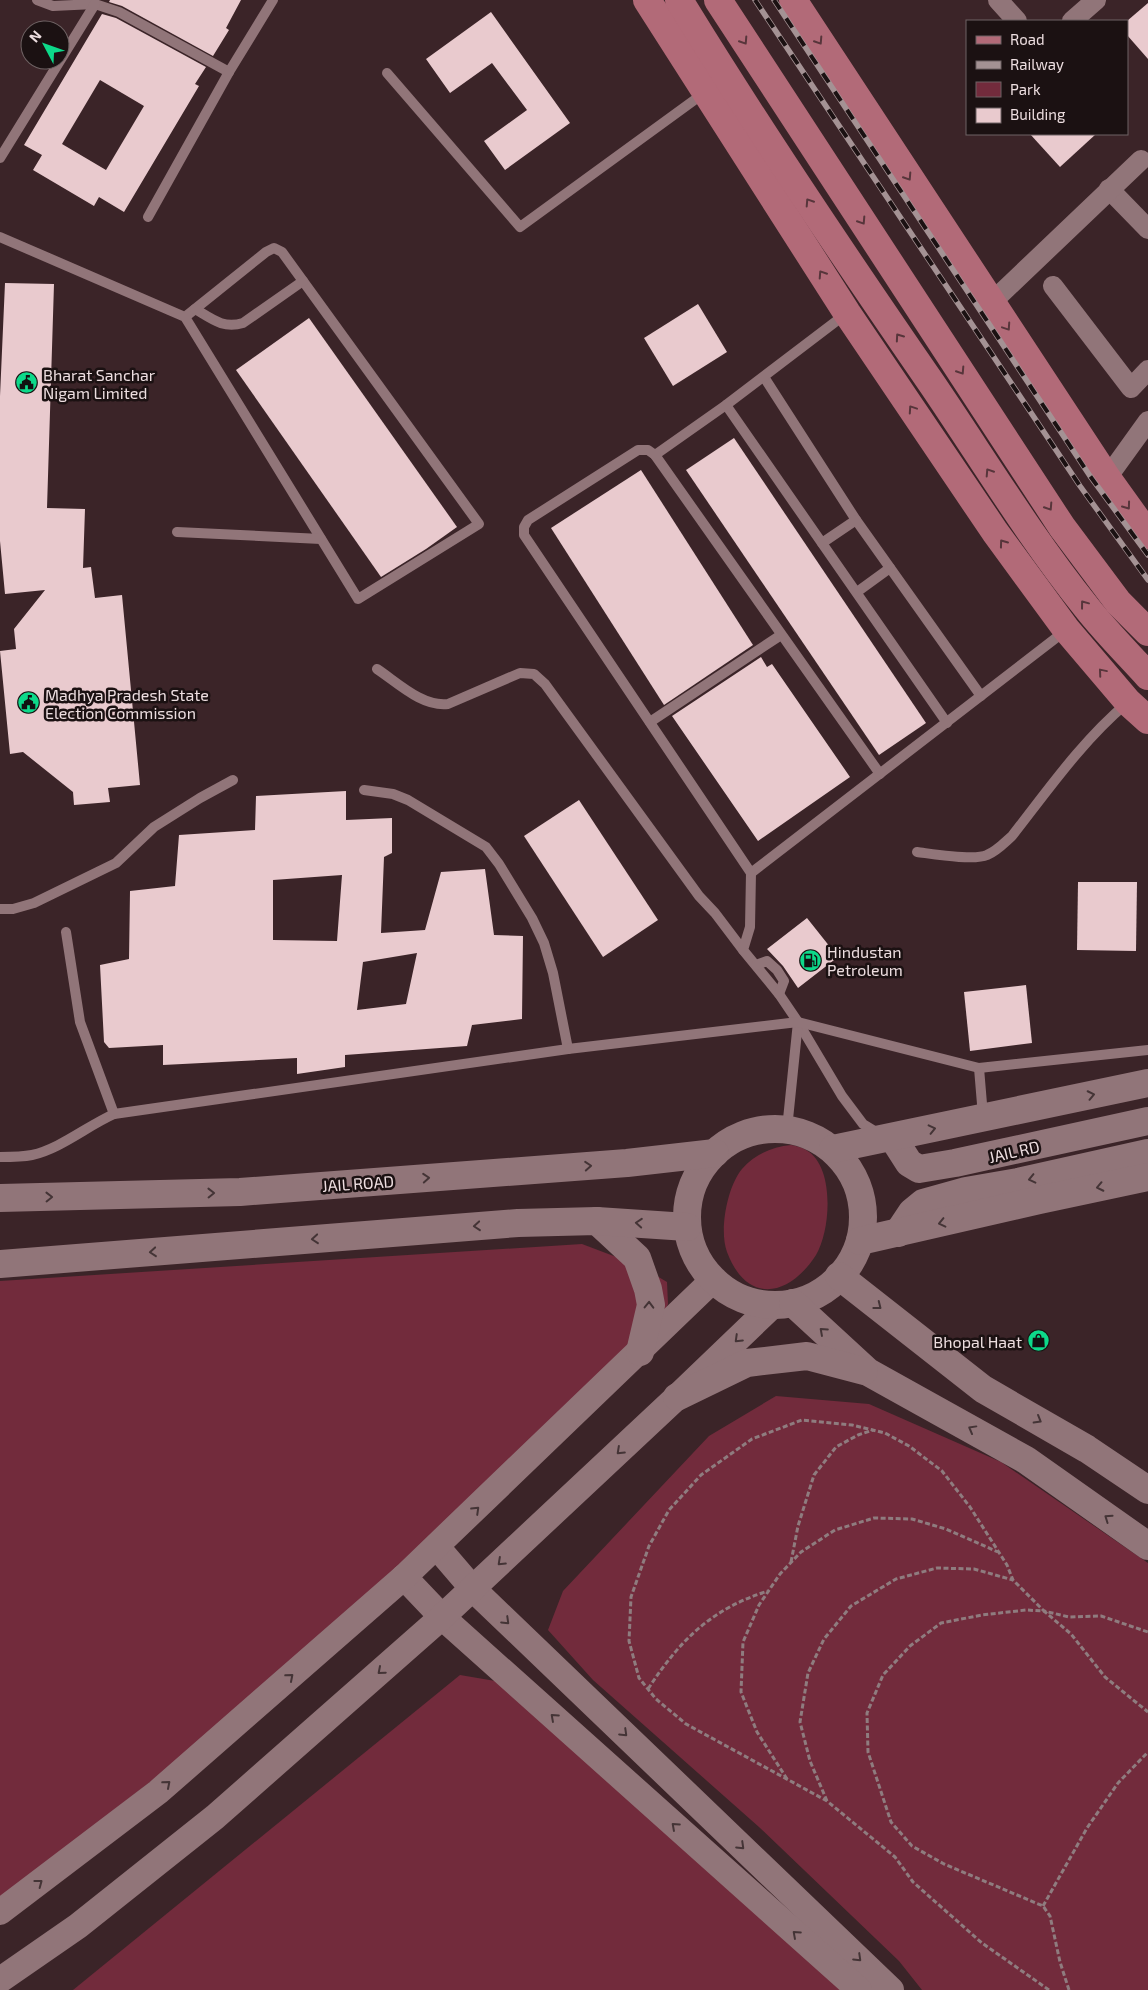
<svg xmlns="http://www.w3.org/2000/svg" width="1148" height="1990" font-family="'Exo 2',sans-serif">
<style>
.green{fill:#722b3c}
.building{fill:#e9cace;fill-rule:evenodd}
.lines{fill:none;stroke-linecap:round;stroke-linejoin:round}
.path{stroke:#8f7c7f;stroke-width:3;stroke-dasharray:5 2.5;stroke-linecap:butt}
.service{stroke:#917579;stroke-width:10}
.minor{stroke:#917579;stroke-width:20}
.tertiary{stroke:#917579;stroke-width:26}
.secondary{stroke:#917579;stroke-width:28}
.primary{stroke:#b26a78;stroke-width:28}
.rail-casing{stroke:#a49294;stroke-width:5.5}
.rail{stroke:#1b1112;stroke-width:4;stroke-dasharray:11;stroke-linecap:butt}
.oneway{stroke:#57353b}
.oneway2{stroke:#443436}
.labels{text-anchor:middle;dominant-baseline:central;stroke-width:5;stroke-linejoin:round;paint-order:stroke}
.poi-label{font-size:16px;fill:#eddee0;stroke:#1b1112;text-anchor:start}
.street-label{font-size:16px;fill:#eddee0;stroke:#1b1112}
</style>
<rect width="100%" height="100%" fill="#3b2428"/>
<g class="green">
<path d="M791,1145C796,1146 801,1147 806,1150C835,1166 831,1230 816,1255C789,1297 747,1305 727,1252C719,1231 727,1187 742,1169C755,1154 772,1147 791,1145Z"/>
<polygon points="582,1244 640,1266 667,1282 668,1304 656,1328 354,1623 0,1899 0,1281"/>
<polygon points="776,1396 869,1404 1001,1462 1148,1563 1148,1990 922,1990 899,1961 759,1827 593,1680 548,1630 563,1591 709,1436"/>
<polygon points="460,1675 518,1685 840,1990 73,1990"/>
</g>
<g class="building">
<polygon points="110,0 241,0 226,28 229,30 213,56 122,6 109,2"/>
<polygon points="1148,3 1148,59 1127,35 1127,21"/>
<polygon points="491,12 570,123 505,170 484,141 527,110 492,63 450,93 426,59"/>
<path d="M102,14L116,18L206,67L195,84L199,86L124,212L99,197L94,206L33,170L42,155L24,145ZM100,80L144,106L106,170L62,144Z"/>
<polygon points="1030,134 1096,134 1060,167"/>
<polygon points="5,283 54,284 47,508 85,509 83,568 91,567 95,598 122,595 140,785 108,788 110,802 74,805 73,792 23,752 10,754 0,651 16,649 14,629 45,590 5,594 0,541 0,396"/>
<polygon points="698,304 727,352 673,386 644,338"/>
<polygon points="309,318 457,527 426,549 381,577 236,370"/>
<polygon points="734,438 926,723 879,755 686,470"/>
<polygon points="641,470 753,645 664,705 551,528"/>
<polygon points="761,657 767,667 772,664 850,777 758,841 672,716"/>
<path d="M346,791V820L392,818V853L384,857L381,933L425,930L441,872L485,869L494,935L523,936L522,1019L472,1025L467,1046L345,1055V1067L297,1074V1058L163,1065V1045L109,1048L104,1042L100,965L129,959L130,891L175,886L179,835L255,830L256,796ZM342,875L337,941L273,940V880ZM417,953L406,1004L357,1010L363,962Z"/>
<polygon points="579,800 658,920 603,957 524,836"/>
<polygon points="1078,882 1137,882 1136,951 1077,950"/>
<polygon points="807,918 838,957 798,988 783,966 767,949"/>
<polygon points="1026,985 1032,1043 970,1051 964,992"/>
</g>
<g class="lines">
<g class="path">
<polyline points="791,1562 798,1526 814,1475 836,1447 858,1435 873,1430"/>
<path d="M648,1689C680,1640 711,1609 768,1591"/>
<polyline points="787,1779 757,1732 741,1692 743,1642 759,1605 780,1574 801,1552 835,1530 874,1518 912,1519 946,1529 998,1552"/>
<polyline points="827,1801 810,1761 800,1722 808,1673 824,1639 851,1606 896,1579 937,1568 974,1569 1013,1580"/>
<polyline points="1043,1906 1087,1828 1118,1783 1148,1752"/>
<polyline points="1049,1990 982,1943 913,1882 895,1857 827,1801 686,1724 656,1699 639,1678 629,1641 631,1597 649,1546 669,1510 701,1475 752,1439 802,1420 852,1425 885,1433 909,1446 942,1471 970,1507 1007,1565 1013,1580 1044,1611 1069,1617 1101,1616 1148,1632"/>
<polyline points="1069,1990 1060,1962 1050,1916 1043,1906 944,1864 912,1846 891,1822 868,1752 867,1713 883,1675 910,1646 941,1623 982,1615 1026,1610 1044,1611 1071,1634 1105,1677 1148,1712"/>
</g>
<g class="service">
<polyline points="37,0 53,6 95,4 119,12 229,72"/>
<polyline points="387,73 520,227 704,93"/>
<polyline points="0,158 95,4"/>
<polyline points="148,217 229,72 273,0"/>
<polyline points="0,237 185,317 266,252 274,248 282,252 479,524 358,599 185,317"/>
<path d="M195,309C212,319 223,329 243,323L303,281"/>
<polyline points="764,377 856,520 981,696"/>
<polyline points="726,405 947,723"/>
<polyline points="655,455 726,405 847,313"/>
<polyline points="177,532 321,539"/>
<polyline points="822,543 856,520"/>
<polyline points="857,592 890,568"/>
<path d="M377,669C398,683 422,707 448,704L520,673L534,674L545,684L699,896L715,913L743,950"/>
<polyline points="650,722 781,635"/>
<polyline points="880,774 655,455 648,450 638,450 528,520 524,527 524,535 751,873 750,927 743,950 779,994 798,1022 842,1096 863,1124 881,1135"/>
<polyline points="364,790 393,794 408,800 486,847 499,864 532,918 544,943 553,973 568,1049"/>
<path d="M917,852C933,854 974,861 987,855C997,851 1004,843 1012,836C1048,790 1082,741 1127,703"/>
<polyline points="751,873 1065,631"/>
<polyline points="0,909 13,909 34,903 116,863 154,827 200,798 233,780"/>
<polyline points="66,932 80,1022 114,1114"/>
<polyline points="756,965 767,961 777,970 784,981 779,994"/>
<polyline points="979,1068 983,1116"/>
<polyline points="787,1129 798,1022"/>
<path d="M0,1157C10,1157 22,1157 32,1155C60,1149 87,1126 114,1114L568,1049L798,1022L979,1068L1148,1050"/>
</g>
<g class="minor">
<polyline points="998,0 1017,21"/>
<polyline points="1072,21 1096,0"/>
<polyline points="1109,189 1148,229"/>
<polyline points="1053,286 1131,388 1148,370"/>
<polyline points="991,303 1141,160"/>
<polyline points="1107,478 1148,421"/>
</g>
<g class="tertiary">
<polyline points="437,1547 473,1589 891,1990"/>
<polyline points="404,1577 442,1617 859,1990"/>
<polyline points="0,1912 158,1792 404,1577 713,1280"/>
<polyline points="0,1980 78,1926 215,1817 442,1617 677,1397 773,1305"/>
</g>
<g class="secondary">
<circle cx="775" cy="1217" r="88"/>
<polyline points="893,1138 909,1163 919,1169 955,1163 1148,1121"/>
<polyline points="833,1149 1148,1083"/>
<polyline points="0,1198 240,1192 627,1163 715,1153"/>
<polyline points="597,1221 637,1258 648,1289 651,1305 640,1352"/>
<polyline points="898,1233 912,1212 923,1203 966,1191 1018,1182 1148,1153"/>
<polyline points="860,1241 1039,1200 1148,1177"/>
<polyline points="0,1264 518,1223 597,1221 687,1227"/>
<polyline points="839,1276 983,1389 1087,1449 1148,1490"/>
<polyline points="793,1303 868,1372 1026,1460 1148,1546"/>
<polyline points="677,1397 747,1363 807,1356 864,1371"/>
</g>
<g class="primary">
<polyline points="647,0 847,313 995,532 1066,629 1128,702 1148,720"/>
<path d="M679,0C759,131 845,258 932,384C983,459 1030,537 1087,608C1106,632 1128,654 1148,676"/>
<polyline points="718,0 1062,527 1118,602 1148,632"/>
<polyline points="793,0 1107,478 1148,535"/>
</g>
<defs>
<g id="rail">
<polyline points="755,0 1080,486 1148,580"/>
<polyline points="774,0 1090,476 1148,555"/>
</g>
</defs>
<use href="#rail" class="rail-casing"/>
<use href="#rail" class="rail"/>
</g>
<defs><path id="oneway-chevron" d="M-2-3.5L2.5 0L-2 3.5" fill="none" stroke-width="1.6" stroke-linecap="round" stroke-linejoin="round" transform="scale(1.25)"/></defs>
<g class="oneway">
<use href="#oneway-chevron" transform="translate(744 41) rotate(57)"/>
<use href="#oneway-chevron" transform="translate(819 41) rotate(57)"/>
<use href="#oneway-chevron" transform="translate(908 177) rotate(57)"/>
<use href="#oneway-chevron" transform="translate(809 202) rotate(-123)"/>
<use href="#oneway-chevron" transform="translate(862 221) rotate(57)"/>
<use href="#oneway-chevron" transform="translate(822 274) rotate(-123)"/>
<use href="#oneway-chevron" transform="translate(1007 327) rotate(56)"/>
<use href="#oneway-chevron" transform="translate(899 337) rotate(-125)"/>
<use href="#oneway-chevron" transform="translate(961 371) rotate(57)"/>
<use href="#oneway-chevron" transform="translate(912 409) rotate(-124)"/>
<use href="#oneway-chevron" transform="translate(989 472) rotate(-123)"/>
<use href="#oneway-chevron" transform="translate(1127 506) rotate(54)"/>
<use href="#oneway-chevron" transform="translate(1049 507) rotate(57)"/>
<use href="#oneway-chevron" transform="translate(1003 543) rotate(-126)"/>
<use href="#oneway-chevron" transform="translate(1084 604) rotate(-127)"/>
<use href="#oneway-chevron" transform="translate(1102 672) rotate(-130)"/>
</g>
<g class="oneway2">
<use href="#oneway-chevron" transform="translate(1091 1095) rotate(-12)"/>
<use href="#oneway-chevron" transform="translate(932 1129) rotate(-13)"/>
<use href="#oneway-chevron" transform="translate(588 1166) rotate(-4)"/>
<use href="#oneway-chevron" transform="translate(426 1178) rotate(-4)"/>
<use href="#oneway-chevron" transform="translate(1032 1179) rotate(167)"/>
<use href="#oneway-chevron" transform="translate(1100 1187) rotate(168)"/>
<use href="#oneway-chevron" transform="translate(211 1193) rotate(-1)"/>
<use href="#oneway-chevron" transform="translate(49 1197) rotate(-1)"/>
<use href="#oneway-chevron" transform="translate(639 1223) rotate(-176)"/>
<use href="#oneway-chevron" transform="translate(942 1223) rotate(167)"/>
<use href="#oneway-chevron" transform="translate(477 1226) rotate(175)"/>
<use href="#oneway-chevron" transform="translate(315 1239) rotate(175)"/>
<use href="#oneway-chevron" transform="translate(153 1252) rotate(175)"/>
<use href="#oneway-chevron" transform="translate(649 1305) rotate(-89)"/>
<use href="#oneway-chevron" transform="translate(878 1306) rotate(38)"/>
<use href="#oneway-chevron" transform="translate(823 1331) rotate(-138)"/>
<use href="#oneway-chevron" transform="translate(738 1339) rotate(136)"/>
<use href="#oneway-chevron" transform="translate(1038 1420) rotate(30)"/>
<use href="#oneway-chevron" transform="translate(972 1429) rotate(-151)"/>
<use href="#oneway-chevron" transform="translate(620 1451) rotate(137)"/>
<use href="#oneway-chevron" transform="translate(476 1510) rotate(-44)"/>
<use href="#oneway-chevron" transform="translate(1108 1518) rotate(-145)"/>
<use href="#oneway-chevron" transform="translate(501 1562) rotate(137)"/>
<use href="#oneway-chevron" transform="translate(506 1621) rotate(44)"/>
<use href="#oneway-chevron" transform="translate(381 1671) rotate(139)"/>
<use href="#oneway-chevron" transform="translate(290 1677) rotate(-41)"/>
<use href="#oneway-chevron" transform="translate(554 1717) rotate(-138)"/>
<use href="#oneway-chevron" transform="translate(624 1733) rotate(44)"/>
<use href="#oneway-chevron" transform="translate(167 1784) rotate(-41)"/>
<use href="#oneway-chevron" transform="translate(675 1826) rotate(-138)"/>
<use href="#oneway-chevron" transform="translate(741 1846) rotate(44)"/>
<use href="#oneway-chevron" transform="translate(39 1883) rotate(-37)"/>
<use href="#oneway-chevron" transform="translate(796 1934) rotate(-138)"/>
<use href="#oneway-chevron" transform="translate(858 1958) rotate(44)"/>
</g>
<defs>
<symbol id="civic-disc" viewBox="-11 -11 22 22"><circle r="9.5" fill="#0dd98a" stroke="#1b1112"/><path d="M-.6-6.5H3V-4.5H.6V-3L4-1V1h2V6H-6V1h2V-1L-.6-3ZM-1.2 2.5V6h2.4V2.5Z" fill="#111"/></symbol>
<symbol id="fuel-disc" viewBox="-11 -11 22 22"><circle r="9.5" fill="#0dd98a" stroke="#1b1112"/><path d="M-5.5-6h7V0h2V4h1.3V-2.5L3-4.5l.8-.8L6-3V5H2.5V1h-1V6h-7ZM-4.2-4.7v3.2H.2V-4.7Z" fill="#111"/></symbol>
<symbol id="shop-disc" viewBox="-11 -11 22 22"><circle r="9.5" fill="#0dd98a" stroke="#1b1112"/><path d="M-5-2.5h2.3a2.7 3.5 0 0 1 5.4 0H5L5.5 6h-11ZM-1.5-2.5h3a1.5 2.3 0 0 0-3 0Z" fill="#111"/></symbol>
</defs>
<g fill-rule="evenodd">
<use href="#civic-disc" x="14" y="370" width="25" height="25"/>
<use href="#civic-disc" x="16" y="690" width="25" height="25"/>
<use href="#fuel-disc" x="798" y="948" width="25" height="25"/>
<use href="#shop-disc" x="1026" y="1328" width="25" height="25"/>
</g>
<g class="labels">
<g class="poi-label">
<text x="43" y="374">Bharat Sanchar<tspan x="43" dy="18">Nigam Limited</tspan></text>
<text x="45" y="694">Madhya Pradesh State<tspan x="45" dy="18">Election Commission</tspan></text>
<text x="827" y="951">Hindustan<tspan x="827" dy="18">Petroleum</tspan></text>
<text x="1022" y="1341" text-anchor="end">Bhopal Haat</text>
</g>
<g class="street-label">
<text transform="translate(1014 1151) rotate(-13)">JAIL RD</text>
<text transform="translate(358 1183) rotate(-4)">JAIL ROAD</text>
</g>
</g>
<rect x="966" y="20" width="162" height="115" fill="#1b1112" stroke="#6f6364"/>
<rect x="976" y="36" width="25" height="8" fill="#b26a78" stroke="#6f6364"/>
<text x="1010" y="45" font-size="15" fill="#eddee0">Road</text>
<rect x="976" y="61" width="25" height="8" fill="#a49294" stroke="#6f6364"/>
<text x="1010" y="70" font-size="15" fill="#eddee0">Railway</text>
<rect x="976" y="82" width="25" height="15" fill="#722b3c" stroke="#6f6364"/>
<text x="1010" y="95" font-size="15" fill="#eddee0">Park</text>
<rect x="976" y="108" width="25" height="15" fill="#e9cace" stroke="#6f6364"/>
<text x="1010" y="120" font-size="15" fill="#eddee0">Building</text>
<g transform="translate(45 45) rotate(311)"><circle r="24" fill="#1b1112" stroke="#6f6364"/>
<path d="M0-4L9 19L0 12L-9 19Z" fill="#0dd98a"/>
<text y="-8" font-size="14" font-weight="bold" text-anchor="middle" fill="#eddee0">N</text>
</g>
</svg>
